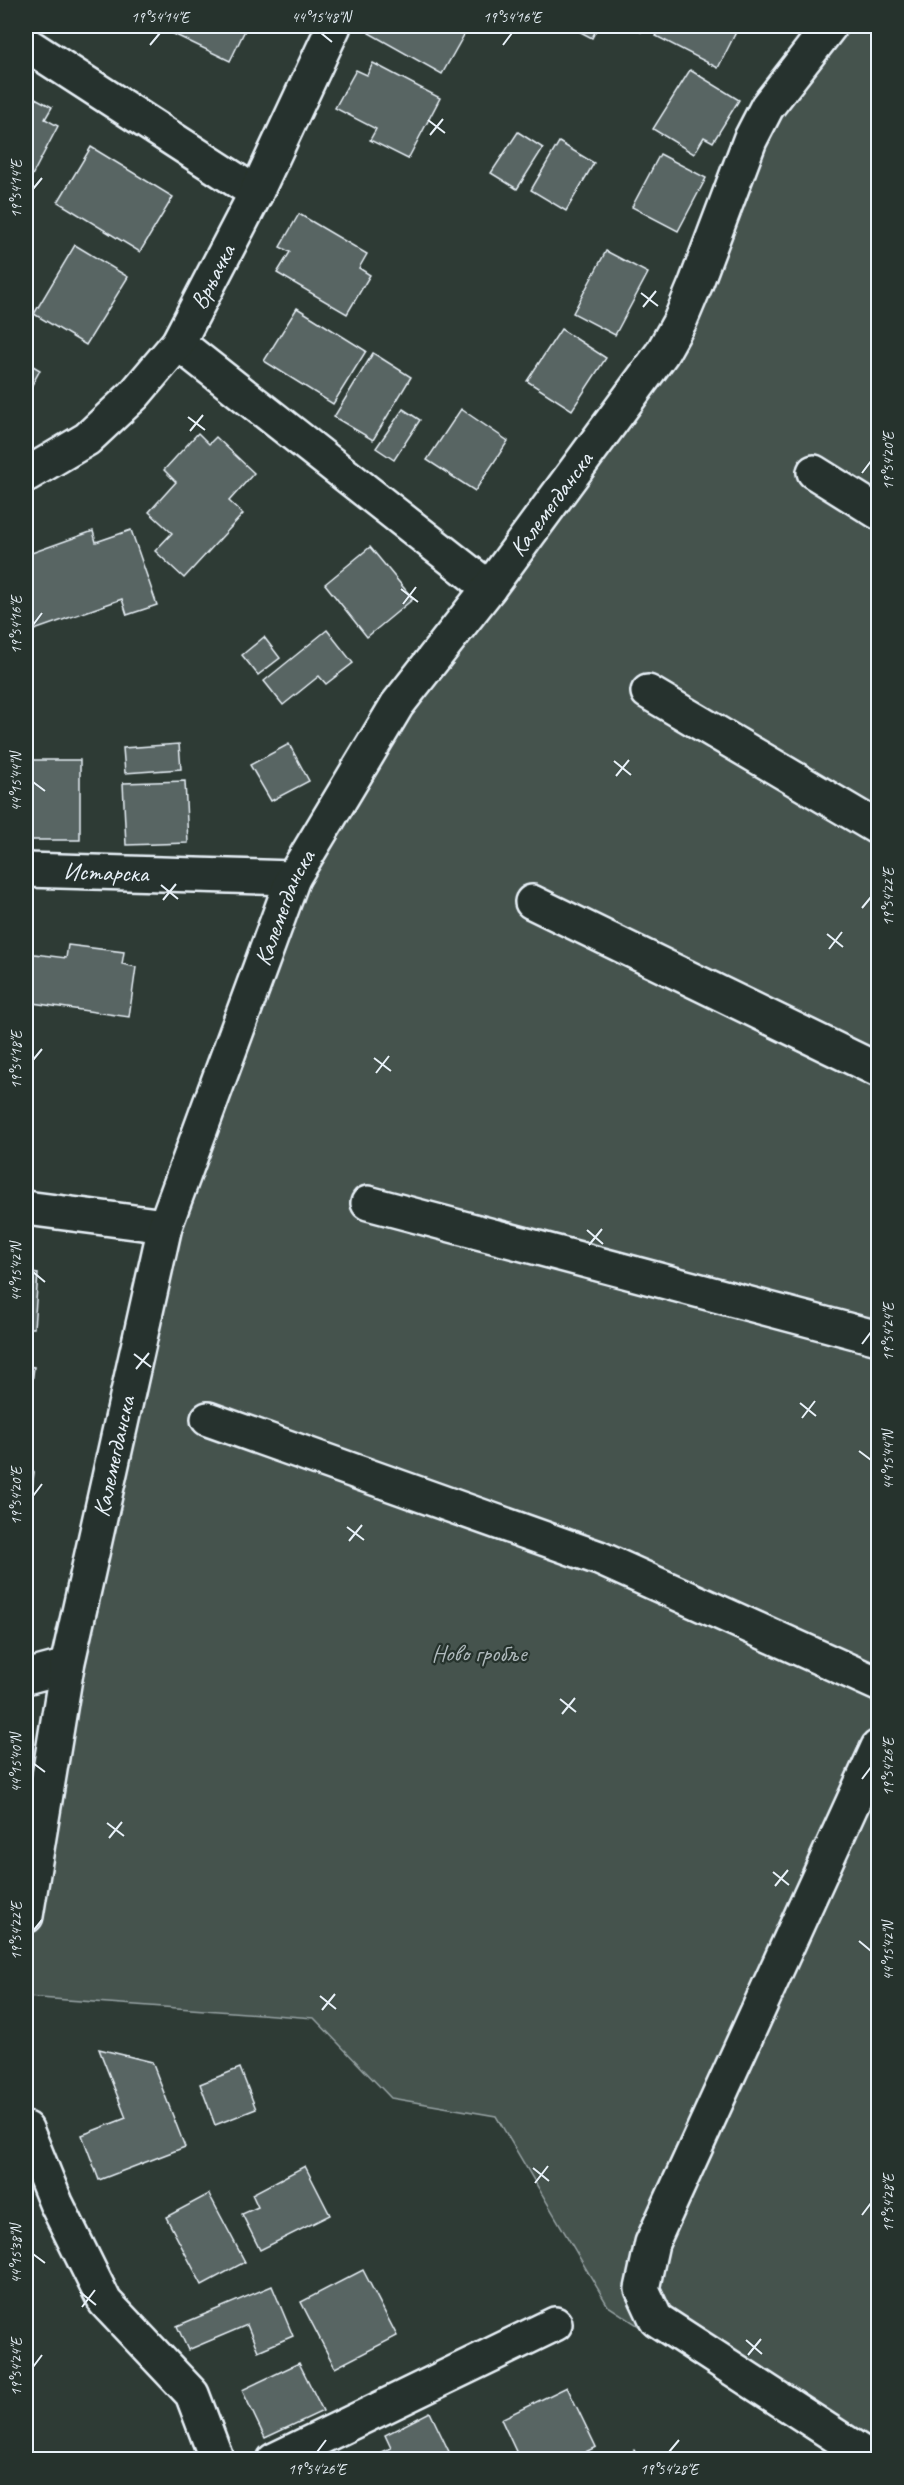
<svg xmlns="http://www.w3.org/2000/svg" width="904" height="2485" font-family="Caveat,sans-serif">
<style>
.green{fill:#45524e;stroke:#96a2a3;stroke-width:1.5}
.building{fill:#596563;stroke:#e8f1f8;stroke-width:1.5}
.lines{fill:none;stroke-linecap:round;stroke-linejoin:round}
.minor-casing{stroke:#e8f1f8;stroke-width:38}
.minor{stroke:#26332d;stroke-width:33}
.ticks{fill:none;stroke:#e8f1f8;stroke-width:2}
.labels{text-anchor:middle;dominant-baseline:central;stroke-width:4.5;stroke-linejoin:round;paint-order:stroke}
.street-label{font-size:24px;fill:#e8f1f8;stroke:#26332d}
.park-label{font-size:24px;fill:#afb9bc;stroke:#26332d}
.neatline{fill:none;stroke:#e8f1f8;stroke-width:2}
.ticks-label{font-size:15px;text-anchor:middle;fill:#e8f1f8}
</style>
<rect width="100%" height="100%" fill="#2e3b35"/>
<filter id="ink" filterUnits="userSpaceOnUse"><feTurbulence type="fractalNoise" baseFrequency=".0167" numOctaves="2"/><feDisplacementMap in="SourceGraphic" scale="12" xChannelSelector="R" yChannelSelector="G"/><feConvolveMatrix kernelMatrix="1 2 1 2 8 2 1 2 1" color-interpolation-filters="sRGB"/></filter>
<g filter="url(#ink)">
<polygon class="green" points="830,26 878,26 878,2459 843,2459 608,2306 496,2116 391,2098 314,2018 26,1997 26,1916 165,1226 293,878 662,353 750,140"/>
<g class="building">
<polygon points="157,26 247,26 230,61"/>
<polygon points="373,26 469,26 442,74 369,33"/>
<polygon points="569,26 598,26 592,38"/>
<polygon points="629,26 644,26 641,32"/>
<polygon points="662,26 739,26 718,68 656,36"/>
<polygon points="373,63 440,98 408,159 370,140 376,129 335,108 356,70 367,75"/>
<polygon points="690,70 739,100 713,142 704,137 694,154 653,129"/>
<polygon points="26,93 52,107 45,119 58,126 26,187"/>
<polygon points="518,132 543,148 517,189 491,173"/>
<polygon points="559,142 594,163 566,211 531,190"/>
<polygon points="91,147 173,197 140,252 58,202"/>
<polygon points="660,154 706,178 678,231 632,207"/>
<polygon points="299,214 367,254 359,268 370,275 347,314 277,273 290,252 280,247"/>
<polygon points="75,245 128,277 86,345 34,314"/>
<polygon points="606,251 648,273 615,335 573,313"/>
<polygon points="297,308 366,351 333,404 264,361"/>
<polygon points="561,329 606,358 572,410 527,381"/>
<polygon points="373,353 411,377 373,440 334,417"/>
<polygon points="26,362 40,370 26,396"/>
<polygon points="403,409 420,420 394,460 376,448"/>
<polygon points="461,409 508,441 475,491 427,460"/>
<polygon points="198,433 209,444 216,437 254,473 229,501 243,514 184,578 155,551 172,533 149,512 176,482 164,470"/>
<polygon points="131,530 157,605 127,615 122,599 26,633 26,555 93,531 96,542"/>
<polygon points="370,547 413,599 367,637 325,584"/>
<polygon points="327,630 353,663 326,684 319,676 283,705 264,681"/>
<polygon points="264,637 280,658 258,675 242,655"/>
<polygon points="179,744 181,769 125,773 123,748"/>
<polygon points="289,744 309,781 271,801 250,765"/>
<rect x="26" y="760" width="54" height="80"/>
<polygon points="185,781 188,843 126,845 123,783"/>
<polygon points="68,945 124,952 122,964 136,967 129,1017 26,1002 27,953 66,958"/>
<polygon points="26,1272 38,1274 34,1328 26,1328"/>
<polygon points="26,1366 34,1367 26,1431"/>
<polygon points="26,1471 34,1472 27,1532 26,1532"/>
<polygon points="99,2049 152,2062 185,2147 99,2180 82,2135 126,2118"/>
<polygon points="240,2068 256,2109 215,2125 200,2084"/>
<polygon points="305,2166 330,2215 260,2250 242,2214 258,2207 252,2194"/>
<polygon points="209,2194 245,2262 202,2285 166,2217"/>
<polygon points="363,2270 397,2336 335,2368 301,2302"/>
<polygon points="272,2286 293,2336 258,2351 247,2325 188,2350 177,2326"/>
<polygon points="299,2363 323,2411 265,2438 242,2390"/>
<polygon points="567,2387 596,2447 569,2460 520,2460 501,2419"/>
<polygon points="430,2412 453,2460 386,2460 382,2452 391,2448 385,2435"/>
<polygon points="635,2450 640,2460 616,2460"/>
</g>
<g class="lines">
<defs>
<g id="minor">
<polyline points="26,44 256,193"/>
<polyline points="178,343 489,588"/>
<polyline points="814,472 878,512"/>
<path id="s1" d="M26,475L87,439L134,395L178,343L256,193L334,26"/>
<polyline points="648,692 878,828"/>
<path id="s2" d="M26,870L293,878"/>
<polyline points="532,902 878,1070"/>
<polyline points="368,1203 878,1338"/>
<polyline points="26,1208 165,1226"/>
<polyline points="208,1419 599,1558 878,1684"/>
<polyline points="26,1677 67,1666"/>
<path id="s3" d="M26,1916L67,1666L165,1226L293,878L397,705L489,588L662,353L680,321L696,283L750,140L767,107L830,26"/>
<polyline points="26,2129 56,2203 105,2302 192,2394 217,2460"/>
<polyline points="274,2460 555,2324"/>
<polyline points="873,2460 656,2319 642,2289 652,2243 878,1747"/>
</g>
</defs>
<use href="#minor" class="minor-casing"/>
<use href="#minor" class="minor"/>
</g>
</g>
<path class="ticks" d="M321,33L332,42M150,45L160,33M503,45L512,33M428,120L445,133M430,135L443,119M33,189L42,178M641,293L658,306M643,307L656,291M188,417L205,430M190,431L203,415M862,473L871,461M401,589L418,602M403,604L416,587M33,625L42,613M614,761L631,775M616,776L629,760M33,782L45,791M161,885L178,899M163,900L176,884M862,908L871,897M827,934L843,947M829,949L842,932M374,1058L391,1071M33,1060L42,1049M376,1073L389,1056M587,1230L603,1244M589,1245L602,1229M33,1272L45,1282M862,1344L871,1332M134,1354L151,1367M136,1369L149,1353M800,1403L816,1416M802,1418L815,1401M859,1451L871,1460M33,1496L42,1484M347,1527L364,1540M349,1541L362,1525M560,1699L576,1712M562,1714L575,1698M33,1763L45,1772M862,1779L871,1767M107,1823L124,1836M109,1838L122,1822M773,1872L789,1885M775,1886L788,1870M33,1931L42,1920M859,1941L871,1951M320,1996L336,2009M322,2010L335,1994M533,2168L549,2181M535,2183L548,2166M862,2215L871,2203M33,2254L45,2263M80,2292L96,2305M82,2307L95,2290M746,2340L762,2354M748,2355L761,2339M33,2367L42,2355M317,2452L326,2440M669,2452L679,2440"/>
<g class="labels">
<g class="street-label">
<text stroke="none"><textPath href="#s1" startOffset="278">Врњачка</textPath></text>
<text stroke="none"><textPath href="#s3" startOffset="1530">Калемегданска</textPath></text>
<text stroke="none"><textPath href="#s2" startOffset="80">Истарска</textPath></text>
<text stroke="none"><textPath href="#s3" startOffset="1044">Калемегданска</textPath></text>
<text stroke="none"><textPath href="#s3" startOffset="468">Калемегданска</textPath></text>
</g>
<g class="park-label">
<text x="479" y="1653">Ново гробље</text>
</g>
</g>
<rect width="904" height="2485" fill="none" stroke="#26332d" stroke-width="66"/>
<rect x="33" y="33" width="838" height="2419" class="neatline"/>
<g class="ticks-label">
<text x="160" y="22">19°54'14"E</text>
<text x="321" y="22">44°15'48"N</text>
<text x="512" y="22">19°54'16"E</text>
<text transform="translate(16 189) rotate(-90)" y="5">19°54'14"E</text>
<text transform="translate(888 461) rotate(-90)" y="5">19°54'20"E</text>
<text transform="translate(16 625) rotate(-90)" y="5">19°54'16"E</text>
<text transform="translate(16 782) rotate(-90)" y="5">44°15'44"N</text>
<text transform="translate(888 897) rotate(-90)" y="5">19°54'22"E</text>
<text transform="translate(16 1060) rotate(-90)" y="5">19°54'18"E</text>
<text transform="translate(16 1272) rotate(-90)" y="5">44°15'42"N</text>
<text transform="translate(888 1332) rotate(-90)" y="5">19°54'24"E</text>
<text transform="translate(888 1460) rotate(-90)" y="5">44°15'44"N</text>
<text transform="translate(16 1496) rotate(-90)" y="5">19°54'20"E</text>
<text transform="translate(16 1763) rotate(-90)" y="5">44°15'40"N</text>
<text transform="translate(888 1767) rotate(-90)" y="5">19°54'26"E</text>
<text transform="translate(16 1931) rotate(-90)" y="5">19°54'22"E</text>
<text transform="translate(888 1951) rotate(-90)" y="5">44°15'42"N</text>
<text transform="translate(888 2203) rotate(-90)" y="5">19°54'28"E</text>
<text transform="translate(16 2254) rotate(-90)" y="5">44°15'38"N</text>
<text transform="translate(16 2367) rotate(-90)" y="5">19°54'24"E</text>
<text x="317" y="2474">19°54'26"E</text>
<text x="669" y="2474">19°54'28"E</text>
</g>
</svg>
